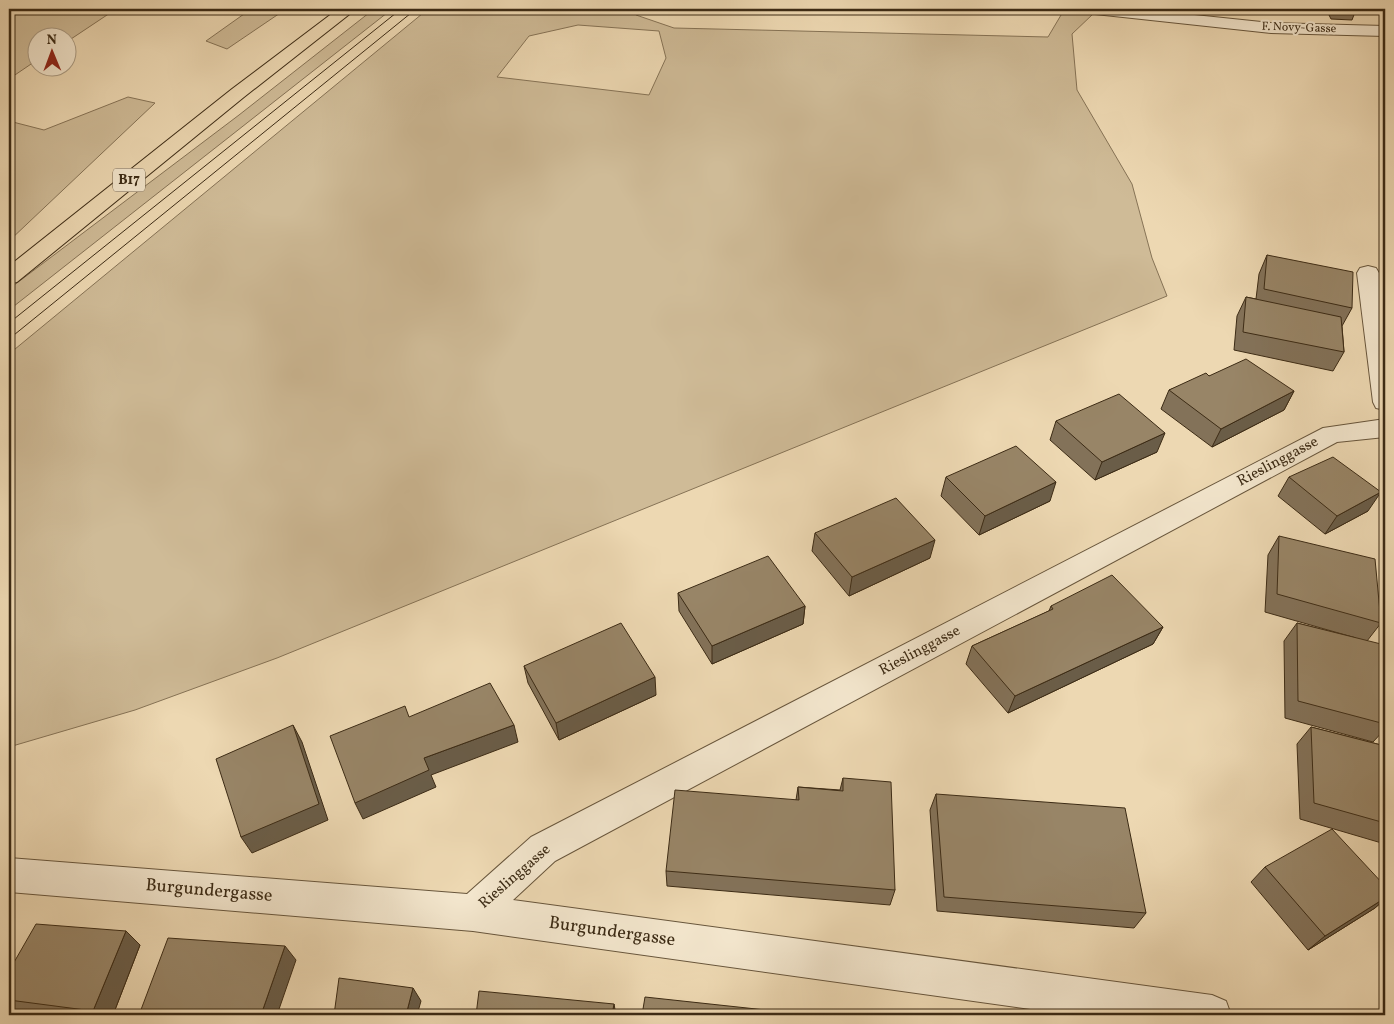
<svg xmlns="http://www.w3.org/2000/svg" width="1394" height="1024" font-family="Vollkorn,serif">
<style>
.green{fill:#cfbb97;stroke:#867356;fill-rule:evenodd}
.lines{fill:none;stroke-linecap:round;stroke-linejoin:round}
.minor-casing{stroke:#68563c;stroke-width:2}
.major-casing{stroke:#3c2b15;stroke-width:2}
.minor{fill:#f3e6cd;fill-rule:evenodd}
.major{fill:#edd8b2;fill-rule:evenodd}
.tram{stroke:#3c2b15;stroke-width:1}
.wall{fill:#837259;stroke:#3c2b15}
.shaded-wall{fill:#6a5d48;stroke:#3c2b15}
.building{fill:#988567;stroke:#3c2b15}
.labels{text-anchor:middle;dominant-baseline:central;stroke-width:4;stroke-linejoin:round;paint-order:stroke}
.far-street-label{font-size:12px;fill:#3c2b15;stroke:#f3e6cd}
.shield{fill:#f3e6cd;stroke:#73634c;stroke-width:1}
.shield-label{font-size:14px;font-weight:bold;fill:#3c2b15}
.street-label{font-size:15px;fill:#3c2b15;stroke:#f3e6cd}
.near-street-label{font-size:18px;fill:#3c2b15;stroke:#f3e6cd}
</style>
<rect width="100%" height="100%" fill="#edd8b2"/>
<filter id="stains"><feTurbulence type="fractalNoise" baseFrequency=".004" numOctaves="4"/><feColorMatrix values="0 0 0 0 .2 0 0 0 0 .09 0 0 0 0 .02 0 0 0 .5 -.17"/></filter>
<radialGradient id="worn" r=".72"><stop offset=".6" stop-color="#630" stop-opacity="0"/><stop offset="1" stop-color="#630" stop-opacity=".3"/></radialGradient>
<g class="green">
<polygon points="9,9 116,9 68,41 68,38 38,38 37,60 9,79"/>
<polygon points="251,9 286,9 227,49 206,41"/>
<polygon points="374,9 392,9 9,310 9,289 239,115"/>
<path d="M428,9H638L636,15L674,28L1048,37L1064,10L1093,14L1072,34L1077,90L1132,184L1152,258L1167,296L277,658L135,710L9,747V354ZM578,25L659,31L666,58L649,95L497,77L529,36Z"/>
<polygon points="128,97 155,103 9,241 9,121 44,130"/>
</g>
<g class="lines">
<defs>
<g id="minor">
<polygon points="1087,9 1137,9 1271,23 1385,26 1385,36 1271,33 1095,14 1089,12"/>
<polygon points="1368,266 1376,268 1379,273 1385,317 1385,410 1376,408 1373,402 1357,273 1360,268"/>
<polygon points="1385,419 1385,437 1337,442 555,861 513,900 1212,995 1226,1001 1231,1015 1074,1015 473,931 9,892 9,858 467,894 531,837 1323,428"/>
</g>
<polygon id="major" points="338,9 356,9 244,97 17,282 9,284 9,266 232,89"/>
</defs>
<use href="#minor" class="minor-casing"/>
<use href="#major" class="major-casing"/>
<use href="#minor" class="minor"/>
<use href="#major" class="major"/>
<g class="tram">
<polyline points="9,323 401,9"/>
<polyline points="9,339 416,9"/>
</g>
</g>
<g class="wall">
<polygon points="792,9 985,9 984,12 859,11"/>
<polygon points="1249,9 1275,9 1273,13 1252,13"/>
<polygon points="1326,9 1354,9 1355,12 1352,20 1331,19"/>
<polygon points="1267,255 1352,308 1342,326 1344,352 1333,371 1234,350 1237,316 1246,297 1256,299 1259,274"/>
<polygon points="1209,376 1294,391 1284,410 1212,447 1161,409 1169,390"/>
<polygon points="1056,421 1157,452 1095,480 1050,440"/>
<polygon points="946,477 1050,501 979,535 941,496"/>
<polygon points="1289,477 1368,511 1325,534 1278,496"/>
<polygon points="815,533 930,558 849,596 812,551"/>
<polygon points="1279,536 1381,623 1367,641 1385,690 1385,729 1373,742 1285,718 1284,641 1297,623 1356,638 1265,612 1268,555"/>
<polygon points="678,593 805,606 803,624 712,664 679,611"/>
<polygon points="1051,606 1163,627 1153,644 1008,713 966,664 972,646 1049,611"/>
<polygon points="524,666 656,695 559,740 528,683"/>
<polygon points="1311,727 1385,746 1385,844 1300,819 1297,744"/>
<polygon points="843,778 895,890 890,905 667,886 666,871 796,800 798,787 840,790"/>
<polygon points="936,794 1146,913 1134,928 937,911 930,810"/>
<polygon points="1265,867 1385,886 1385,899 1375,908 1308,950 1251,882"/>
<polygon points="126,931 140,945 113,1015 44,1015 12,1011 9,1009 9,971"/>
</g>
<g class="shaded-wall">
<polygon points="1294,391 1284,410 1212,447 1221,429"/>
<polygon points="1165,433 1157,452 1095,480 1102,462"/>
<polygon points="1056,482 1050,501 979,535 985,516"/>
<polygon points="1381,492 1368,511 1325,534 1337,516"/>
<polygon points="935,540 930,558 849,596 852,577"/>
<polygon points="805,606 803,624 712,664 712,646"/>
<polygon points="1163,627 1153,644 1008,713 1015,696"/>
<polygon points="655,677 656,695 559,740 556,723"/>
<polygon points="293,725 302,742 328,820 252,853 241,837"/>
<polygon points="514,725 518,742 431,775 436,787 363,819 355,803 424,758"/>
<polygon points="1385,898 1385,899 1375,908 1308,950 1325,936"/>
<polygon points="126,931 140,945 113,1015 98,1015 93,1011"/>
<polygon points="285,946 296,960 277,1015 261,1015"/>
<polygon points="413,988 421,1001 417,1015 406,1015"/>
<polygon points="614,1004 616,1015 612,1015"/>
</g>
<g class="building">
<polygon points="1334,9 1354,9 1355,12 1335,10"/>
<polygon points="1267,255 1353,272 1352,308 1264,289"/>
<polygon points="1246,297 1341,317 1344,352 1243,332"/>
<polygon points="1246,359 1294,391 1221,429 1169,390 1206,373 1209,376"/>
<polygon points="1119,394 1165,433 1102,462 1056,421"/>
<polygon points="1016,446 1056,482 985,516 946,477"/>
<polygon points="1333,457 1381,492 1337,516 1289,477"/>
<polygon points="896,498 935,540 852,577 815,533"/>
<polygon points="1279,536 1375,559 1381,623 1277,594"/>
<polygon points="768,556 805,606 712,646 678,593"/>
<polygon points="1112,575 1163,627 1015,696 972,646 1053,609 1051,606"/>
<polygon points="621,623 655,677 556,723 524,666"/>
<polygon points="1297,623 1381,644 1385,690 1385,724 1298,701"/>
<polygon points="490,683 514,725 424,758 429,770 355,803 330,736 405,706 409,717"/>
<polygon points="293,725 319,804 241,837 216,759"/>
<polygon points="1311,727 1385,746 1385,823 1314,803"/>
<polygon points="843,778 891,782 895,890 666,871 675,790 799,800 798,787 843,791"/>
<polygon points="936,794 1125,808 1146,913 944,897"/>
<polygon points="1332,829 1385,886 1385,898 1325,936 1265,867"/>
<polygon points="36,924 126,931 93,1011 9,1000 9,971"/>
<polygon points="168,938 285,946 261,1015 139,1015"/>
<polygon points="339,978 413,988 406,1015 334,1015"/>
<polygon points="479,991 614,1004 612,1015 476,1015"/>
<polygon points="645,997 784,1012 784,1015 642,1015"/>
</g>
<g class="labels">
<g class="far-street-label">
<text transform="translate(1299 28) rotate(2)">F. Novy-Gasse</text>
</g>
<rect class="shield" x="113" y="168.5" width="32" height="23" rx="4"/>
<g class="shield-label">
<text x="129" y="180">B17</text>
</g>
<g class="street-label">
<text transform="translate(1278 462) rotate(-28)">Rieslinggasse</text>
<text transform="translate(920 651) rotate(-28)">Rieslinggasse</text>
<text transform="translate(515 877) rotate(-41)">Rieslinggasse</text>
</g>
<g class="near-street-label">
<text transform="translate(209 891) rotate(5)">Burgundergasse</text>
<text transform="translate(612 932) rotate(8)">Burgundergasse</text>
</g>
</g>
<rect width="1394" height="1024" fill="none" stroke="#edd8b2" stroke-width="30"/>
<rect x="10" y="10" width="1374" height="1004" fill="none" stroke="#3c2b15" stroke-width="2.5"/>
<rect x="15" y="15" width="1364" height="994" fill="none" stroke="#3c2b15"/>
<g transform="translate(52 52) rotate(359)"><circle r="24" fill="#f3e6cd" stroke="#aa9b83"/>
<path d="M0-4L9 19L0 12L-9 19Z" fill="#8f2418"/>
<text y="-8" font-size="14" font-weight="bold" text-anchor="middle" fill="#3c2b15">N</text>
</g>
<rect width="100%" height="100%" filter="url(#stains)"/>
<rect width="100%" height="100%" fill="url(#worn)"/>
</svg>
